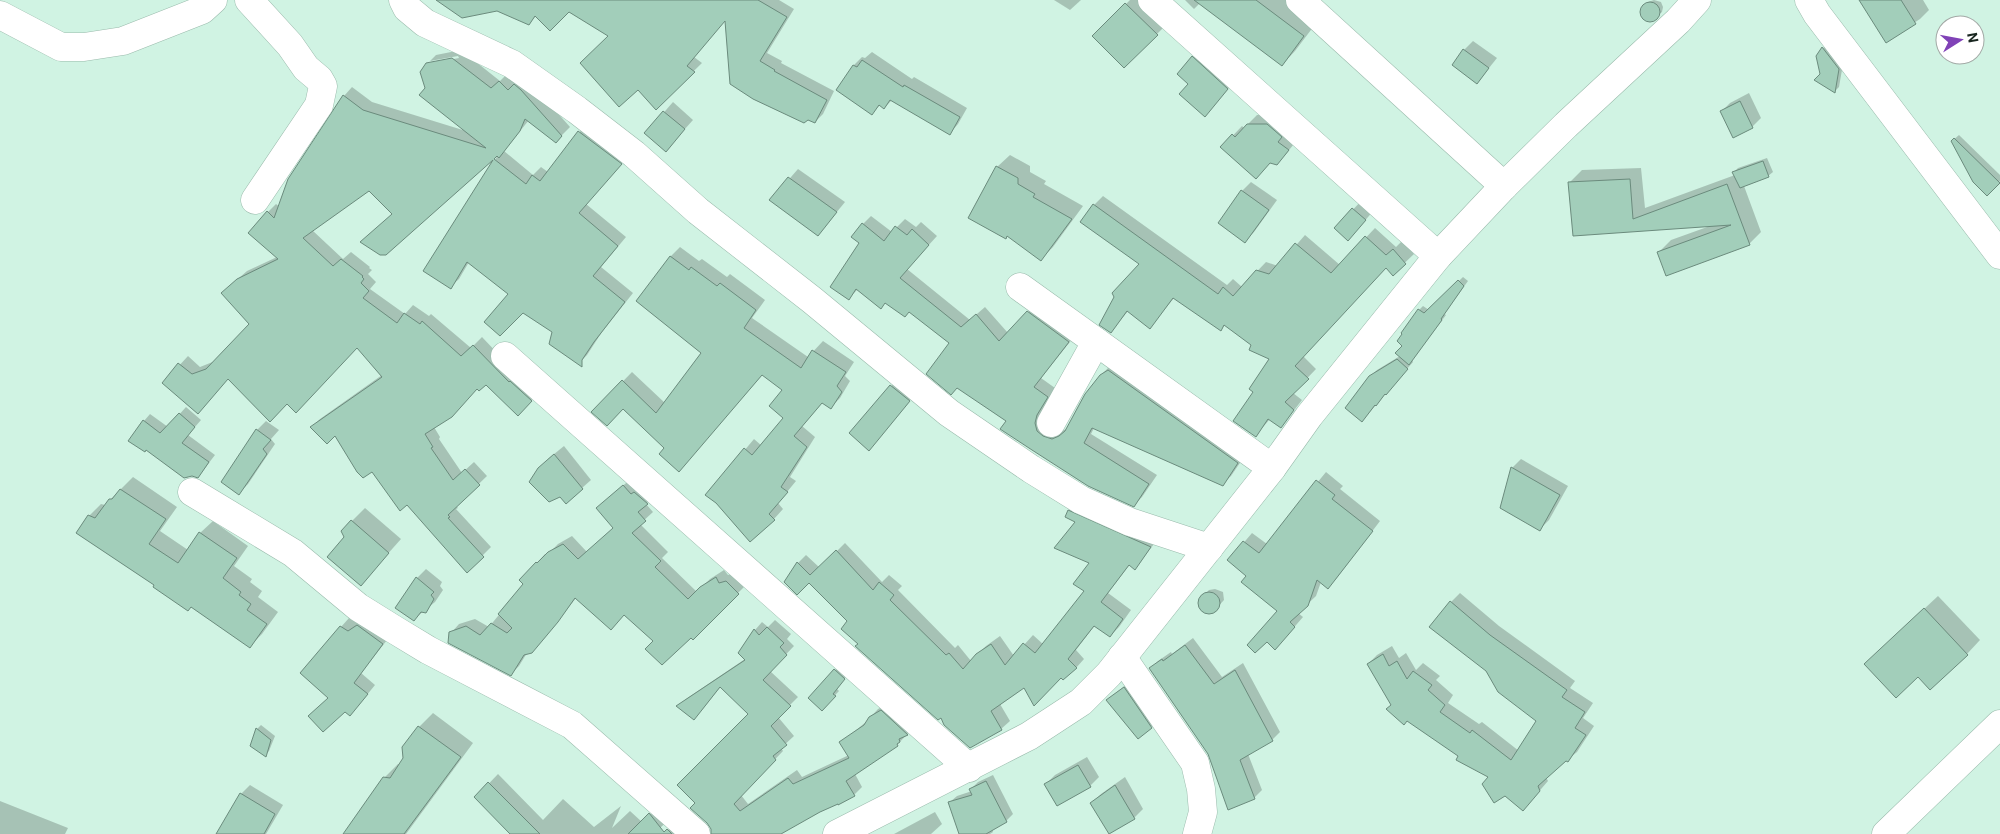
<svg xmlns="http://www.w3.org/2000/svg" width="2000" height="834" font-family="Roboto,sans-serif">
<style>
.shadow{fill:#0003}
.building{fill:#a2ceba;stroke:#6b8b7d}
.lines{fill:none;stroke-linecap:round;stroke-linejoin:round}
.street-casing{stroke:#9abbac;stroke-width:29}
.street{stroke:#fff;stroke-width:28}
</style>
<rect width="100%" height="100%" fill="#d0f3e3"/>
<g class="shadow">
<polygon points="449,0 779,0 794,9 767,53 782,61 781,63 834,91 823,114 815,122 808,118 804,121 726,19 694,57 702,63 656,108 610,36 569,11 536,16 528,24 488,6"/>
<polygon points="1054,0 1081,0 1070,10"/>
<polygon points="1130,0 1140,0 1166,25 1124,67 1094,36"/>
<polygon points="1185,0 1288,0 1317,22 1295,51 1282,65 1200,3 1194,9"/>
<polygon points="1654,0 1661,2 1663,7 1662,12 1651,21 1645,19 1642,11 1648,2"/>
<polygon points="1861,0 1923,0 1929,10 1920,19 1886,41"/>
<polygon points="1473,41 1497,58 1477,83 1464,50"/>
<polygon points="1827,43 1843,64 1839,87 1835,91 1821,74 1817,56"/>
<polygon points="1202,48 1236,80 1205,115 1190,84 1193,57"/>
<polygon points="461,50 500,81 508,73 530,82 570,127 556,141 529,120 504,151 533,175 541,167 548,172 587,123 629,155 586,204 626,237 601,267 633,293 602,332 587,355 579,363 554,332 510,293 469,262 459,279 450,287 425,271 498,155 394,213 369,190 312,230 343,259 351,252 370,267 369,268 372,270 368,274 376,282 370,289 405,314 413,305 429,316 431,314 471,348 482,337 518,375 539,392 518,414 486,383 478,388 434,427 440,437 439,439 462,473 474,462 487,476 456,506 458,508 456,509 491,547 467,571 407,504 335,435 312,427 320,419 382,375 357,346 287,403 228,378 164,382 188,356 200,367 215,361 251,324 231,285 247,271 277,257 268,212 276,204 280,207 289,180 344,96 352,87 372,102 466,131 426,88 428,64 459,58 458,56 430,61 436,55"/>
<polygon points="872,52 912,79 914,77 967,108 958,124 950,133 892,100 884,108 880,105 872,113 854,65 862,57 865,58"/>
<polygon points="1749,93 1761,118 1752,127 1721,112 1730,103"/>
<polygon points="673,102 693,120 666,150 646,133"/>
<polygon points="1257,115 1276,115 1297,140 1286,154 1222,147 1242,126 1244,128"/>
<polygon points="1959,135 2000,175 2000,181 1987,194 1952,141"/>
<polygon points="1010,155 1030,166 1030,172 1046,181 1044,184 1083,206 1053,247 1041,259 1008,235 969,217 997,167"/>
<polygon points="1767,158 1773,172 1768,176 1744,186 1761,232 1749,244 1659,252 1671,240 1710,226 1574,235 1570,182 1582,170 1641,168 1645,208 1735,175 1734,172 1738,168"/>
<polygon points="798,169 845,202 818,235 771,200"/>
<polygon points="1251,182 1277,200 1254,232 1245,241 1242,191"/>
<polygon points="1103,196 1227,285 1233,279 1242,287 1266,262 1278,266 1305,235 1340,265 1375,228 1396,247 1402,241 1414,254 1393,274 1386,267 1303,356 1316,369 1293,393 1302,400 1281,427 1270,419 1256,435 1255,391 1271,358 1225,325 1221,330 1174,298 1150,327 1128,311 1111,332 1141,263 1094,205"/>
<polygon points="1362,200 1374,210 1357,230 1336,228"/>
<polygon points="871,216 892,232 905,219 916,227 921,222 937,236 907,269 970,320 985,307 1008,333 1036,304 1077,333 1041,378 1055,388 1061,431 1067,429 1101,375 1110,366 1246,454 1231,476 1222,484 1094,428 1091,434 1157,475 1142,497 1134,505 1008,421 951,343 909,311 858,289 849,298 861,243 863,224"/>
<polygon points="680,247 699,261 702,259 727,277 730,274 765,300 752,318 808,357 823,341 854,362 845,376 850,381 840,398 831,407 823,402 802,426 815,437 790,477 796,481 778,503 783,509 774,519 717,502 707,495 754,439 762,446 785,417 783,389 763,374 679,470 666,448 623,408 593,412 632,372 665,403 703,353 670,257"/>
<polygon points="1463,277 1468,281 1444,314 1446,315 1412,360 1413,362 1362,421 1370,377 1377,370 1400,356 1419,310 1423,306 1429,310"/>
<polygon points="899,377 917,392 869,449 851,433"/>
<polygon points="186,407 201,420 188,435 215,455 198,477 144,421 150,414 168,427"/>
<polygon points="266,421 279,430 271,439 275,444 248,484 239,493 257,430"/>
<polygon points="564,446 591,480 582,488 548,459"/>
<polygon points="1521,459 1568,486 1549,520 1540,529 1512,468"/>
<polygon points="1326,472 1343,486 1340,489 1380,521 1336,579 1328,587 1321,582 1316,596 1298,613 1303,617 1284,639 1279,611 1248,575 1229,560 1252,533 1267,544"/>
<polygon points="133,477 177,507 160,531 188,550 200,533 213,521 248,546 234,566 252,579 250,582 262,591 258,597 278,612 262,634 250,646 192,606 156,584 89,516 101,504 105,505"/>
<polygon points="632,478 655,495 646,504 653,512 640,524 668,552 662,558 697,592 710,579 724,570 728,575 735,573 746,585 693,638 691,636 655,641 625,614 576,598 540,643 527,653 519,666 511,674 451,633 459,624 475,619 489,627 525,583 521,580 545,554 546,556 558,544 572,536 587,552 614,528 606,500"/>
<polygon points="1077,502 1158,539 1135,568 1130,564 1108,593 1131,610 1119,627 1110,636 1095,625 1076,650 1084,659 1076,668 1061,676 1024,686 1000,704 1010,721 1001,729 941,715 860,644 849,621 798,563 806,555 820,568 845,543 882,582 889,575 902,586 898,590 955,648 958,645 971,661 986,646 1000,636 1014,656 1033,635 1044,645 1086,591 1091,562 1077,521 1069,511"/>
<polygon points="365,508 401,539 361,584 346,537 352,521"/>
<polygon points="426,569 442,582 440,586 443,590 435,602 414,619 397,607 417,578"/>
<polygon points="1215,589 1223,592 1224,600 1213,612 1204,611 1200,606 1200,599 1209,590"/>
<polygon points="1460,593 1499,626 1575,681 1570,688 1593,703 1583,718 1594,726 1577,752 1546,777 1548,781 1523,810 1489,776 1392,704 1368,664 1377,655 1392,646 1399,658 1406,653 1416,670 1423,663 1440,676 1436,680 1453,695 1448,703 1479,724 1482,722 1519,751 1538,721 1451,602"/>
<polygon points="1938,596 1980,640 1967,654 1918,675 1879,651"/>
<polygon points="367,617 391,635 361,673 375,685 358,706 341,627 349,618 357,623"/>
<polygon points="775,620 791,634 787,639 794,646 770,671 798,697 778,717 794,736 781,748 783,751 741,795 748,804 797,770 802,777 849,755 841,743 867,721 878,709 889,703 915,726 897,745 855,774 862,787 854,795 786,829 760,834 718,834 749,714 721,686 702,710 678,706 686,699 745,659 755,630 762,622 768,627"/>
<polygon points="1193,638 1222,677 1243,663 1280,732 1272,740 1248,754 1262,790 1254,798 1209,754 1151,669 1158,661 1171,652 1172,654"/>
<polygon points="839,666 848,674 837,689 839,691 822,709 809,698"/>
<polygon points="1132,680 1159,719 1151,727 1107,700"/>
<polygon points="433,713 473,743 406,834 344,834 384,778 398,764 400,764 404,758 404,747 419,727"/>
<polygon points="261,725 275,736 269,751 265,755 252,745 257,729"/>
<polygon points="1087,757 1099,777 1090,786 1046,784 1055,775"/>
<polygon points="498,774 543,820 563,799 594,827 621,806 612,828 630,811 642,822 658,806 669,820 653,834 512,834 476,797"/>
<polygon points="993,775 1013,814 1006,821 992,829 993,832 990,834 960,834 950,802 957,796 972,791 971,789 978,782"/>
<polygon points="1125,777 1143,809 1134,818 1092,803 1101,794"/>
<polygon points="250,785 283,805 266,834 229,834 241,794"/>
<polygon points="0,801 68,828 65,834 0,834"/>
<polygon points="935,812 942,824 931,834 894,834"/>
<polygon points="672,826 682,834 668,834 666,832"/>
</g>
<g class="building">
<polygon points="436,0 758,0 787,17 760,61 775,70 774,71 827,100 815,123 808,120 804,123 753,99 730,84 725,21 687,66 695,72 656,110 638,90 619,107 580,63 608,36 569,12 550,31 535,16 529,25 497,11 462,18"/>
<polygon points="1194,0 1256,0 1304,36 1282,66"/>
<polygon points="1859,0 1901,0 1916,24 1886,43"/>
<circle cx="1650" cy="12" r="10"/>
<polygon points="1125,3 1158,35 1124,68 1092,36"/>
<polygon points="1822,47 1839,69 1835,93 1814,80 1820,74 1816,56"/>
<polygon points="1463,49 1489,68 1477,84 1452,65"/>
<polygon points="1192,56 1228,89 1205,117 1179,94 1188,84 1177,74"/>
<polygon points="452,58 491,88 499,81 508,90 514,84 521,90 562,136 556,143 525,119 520,131 499,158 497,156 494,159 526,184 532,175 540,181 578,131 622,164 579,213 618,246 593,276 625,302 594,342 582,360 582,367 549,344 552,332 523,313 500,336 484,322 508,294 467,262 451,289 423,271 493,160 386,255 380,255 360,242 392,214 369,191 303,238 333,266 341,259 363,276 362,277 364,279 361,283 369,291 363,298 397,323 404,313 420,324 422,321 461,356 473,345 509,382 510,381 532,401 518,416 486,385 479,391 477,389 452,417 425,434 433,447 431,448 453,480 465,469 480,485 448,515 450,517 448,518 484,557 467,573 407,505 400,511 372,472 363,478 357,472 335,436 327,444 310,427 382,377 357,348 296,413 287,404 270,422 228,379 198,414 162,383 178,363 192,374 206,369 249,324 221,293 237,279 278,259 248,233 267,211 274,218 288,179 343,95 363,110 486,148 419,95 425,88 420,72 426,63"/>
<polygon points="862,60 903,87 904,85 960,117 950,135 890,100 884,109 879,105 872,115 836,90 853,65 857,67"/>
<polygon points="1740,101 1753,128 1733,138 1720,111"/>
<polygon points="663,111 685,129 666,152 644,133"/>
<polygon points="1247,124 1267,124 1282,137 1278,142 1289,150 1277,165 1270,163 1256,179 1220,147 1232,134 1235,137"/>
<polygon points="1954,138 2000,183 1987,196 1973,182 1951,141"/>
<polygon points="1763,161 1769,177 1740,188 1732,172"/>
<polygon points="996,166 1018,178 1018,184 1035,194 1033,197 1072,219 1041,261 1007,236 1006,239 968,218"/>
<polygon points="788,177 837,212 818,236 769,200"/>
<polygon points="1630,179 1633,219 1727,184 1750,245 1666,276 1657,252 1731,225 1573,236 1568,182"/>
<polygon points="1241,190 1269,210 1245,243 1218,223"/>
<polygon points="1093,204 1218,294 1223,287 1233,296 1256,270 1269,274 1295,243 1331,273 1365,236 1386,255 1393,249 1406,264 1393,276 1386,268 1295,366 1309,379 1285,402 1294,410 1281,428 1268,419 1256,437 1233,421 1253,392 1249,389 1269,359 1249,350 1251,345 1224,325 1221,331 1173,298 1150,329 1127,311 1111,333 1099,325 1114,297 1112,293 1139,264 1080,222"/>
<polygon points="1352,208 1366,220 1348,241 1334,228"/>
<polygon points="862,223 884,241 895,226 907,235 912,229 929,245 900,278 961,327 976,314 999,341 1027,311 1069,342 1034,387 1048,397 1037,415 1035,423 1037,431 1043,436 1052,439 1059,436 1065,431 1085,394 1100,375 1108,370 1238,463 1223,486 1092,428 1084,443 1149,484 1134,507 1088,486 1032,450 1000,429 1006,421 957,388 951,395 926,374 949,343 909,312 905,317 885,303 881,309 856,289 849,300 830,287 859,243 851,237"/>
<polygon points="670,256 689,270 691,267 717,286 720,283 756,310 744,328 801,368 812,350 846,372 837,386 842,392 831,409 822,403 794,436 807,447 781,487 788,492 769,514 775,520 750,542 716,503 705,495 744,448 752,455 783,418 769,406 782,390 762,375 679,472 659,454 664,448 623,409 607,426 591,412 622,380 656,413 701,353 636,301"/>
<polygon points="1458,280 1464,286 1441,319 1442,320 1409,365 1395,353 1402,346 1397,341 1402,334 1401,333 1418,309 1424,313"/>
<polygon points="1397,359 1408,369 1386,395 1385,394 1376,406 1375,405 1362,422 1345,408 1369,376"/>
<polygon points="890,385 910,401 869,451 849,433"/>
<polygon points="179,413 195,427 182,443 209,462 198,478 192,476 184,478 146,450 145,452 128,441 143,420 160,433"/>
<polygon points="256,429 271,440 263,449 267,454 239,495 221,482"/>
<polygon points="554,454 583,489 566,504 560,497 549,502 529,482 538,468"/>
<polygon points="1511,467 1560,495 1540,531 1500,508"/>
<polygon points="1316,480 1335,495 1332,499 1373,531 1328,589 1317,580 1308,606 1290,622 1295,627 1275,650 1267,642 1255,653 1247,645 1277,611 1241,582 1246,576 1227,560 1243,541 1259,553"/>
<polygon points="623,485 631,494 634,492 648,504 638,512 646,521 632,533 661,561 655,567 688,599 700,587 716,577 719,583 726,581 739,594 693,640 691,638 662,665 645,649 653,641 624,615 611,630 575,598 558,622 532,653 524,655 511,676 448,643 449,632 466,626 480,635 491,623 507,633 512,628 498,614 523,584 519,580 536,562 537,563 548,552 563,544 578,559 613,528 596,508"/>
<polygon points="120,489 166,519 149,544 178,563 199,532 237,558 223,578 241,592 239,595 251,604 247,610 267,624 250,648 191,607 188,611 153,587 154,585 76,533 88,515 95,518 109,499 112,499"/>
<polygon points="1068,510 1151,547 1135,570 1129,565 1101,602 1123,619 1110,637 1094,626 1068,659 1077,668 1063,680 1061,678 1034,706 1024,688 991,711 1002,730 970,748 944,725 941,718 938,720 855,646 858,644 841,629 847,621 809,583 797,595 784,582 797,562 810,575 836,550 873,590 879,582 894,595 890,600 946,655 949,653 963,669 976,654 991,644 1005,665 1023,643 1035,653 1084,591 1073,584 1089,563 1054,548 1075,522 1065,517"/>
<polygon points="351,520 389,553 361,586 327,557 344,537 341,531"/>
<polygon points="416,577 434,592 431,595 434,599 426,613 421,612 414,621 395,608"/>
<circle cx="1209" cy="603" r="11"/>
<polygon points="1450,601 1490,635 1567,690 1562,697 1585,712 1575,728 1586,735 1568,762 1566,761 1538,786 1540,791 1523,811 1505,796 1494,803 1482,784 1488,777 1456,760 1458,756 1407,721 1404,725 1386,709 1391,705 1367,664 1383,654 1389,666 1397,661 1407,679 1413,671 1432,685 1428,690 1445,705 1440,712 1470,733 1472,730 1511,760 1536,721 1498,692 1486,671 1429,627"/>
<polygon points="1924,608 1968,655 1930,690 1918,677 1896,698 1864,664"/>
<polygon points="357,625 383,644 354,683 368,694 350,716 345,712 323,732 308,716 328,698 300,673 340,626 348,631"/>
<polygon points="767,627 784,643 780,647 787,655 763,680 791,706 771,726 787,745 773,756 776,760 734,804 740,811 788,778 793,784 849,758 839,742 864,725 869,717 881,710 908,735 899,739 900,742 897,744 898,746 846,781 855,796 838,805 838,804 820,812 781,834 711,834 711,829 707,823 690,808 695,803 677,785 748,714 720,687 694,720 676,706 745,660 738,653 754,629 759,635"/>
<polygon points="1185,645 1214,684 1235,670 1273,741 1240,760 1255,799 1228,810 1208,754 1149,668 1162,659 1163,661"/>
<polygon points="834,669 845,679 833,694 836,696 822,711 808,698"/>
<polygon points="1124,687 1152,728 1138,739 1106,700"/>
<polygon points="418,726 461,757 404,834 343,834 383,777 390,778 403,758 402,747"/>
<polygon points="256,728 271,740 266,757 250,746"/>
<polygon points="1078,765 1091,787 1057,806 1044,784"/>
<polygon points="986,781 1007,822 986,834 959,834 948,802 972,795 969,789"/>
<polygon points="488,782 540,834 510,834 474,797"/>
<polygon points="1115,785 1135,819 1109,834 1090,803"/>
<polygon points="240,793 275,814 264,834 216,834"/>
<polygon points="649,813 664,832 667,829 672,834 628,834"/>
</g>
<g class="lines">
<defs>
<g id="street">
<polyline points="249,0 290,45 306,68 319,79 323,86 319,105 255,200"/>
<polyline points="403,0 407,8 425,23 512,64 577,110 634,154 698,211 812,300 949,413 1031,469 1081,500 1130,522 1209,548"/>
<polyline points="1152,0 1438,256"/>
<polyline points="1300,0 1504,186"/>
<polyline points="1809,0 1817,14 2000,255"/>
<polyline points="0,15 61,47 84,47 123,41 202,10 213,0"/>
<polyline points="1020,287 1272,468"/>
<polyline points="505,356 969,768"/>
<polyline points="1051,423 1096,342"/>
<polyline points="192,492 293,553 358,607 395,630 428,650 572,725 696,834"/>
<polyline points="1122,657 1195,763 1201,789 1203,812 1197,834"/>
<polyline points="837,834 1029,736 1081,702 1109,674 1272,468 1309,416 1438,256 1504,186 1566,125 1678,21 1697,0"/>
<polyline points="1886,834 2000,724"/>
</g>
</defs>
<use href="#street" class="street-casing"/>
<use href="#street" class="street"/>
</g>
<g transform="translate(1960 40) rotate(79)"><circle r="24" fill="#ffffff" stroke="#a3a9a6"/>
<path d="M0-4L9 19L0 12L-9 19Z" fill="#8042b7"/>
<text y="-8" font-size="14" font-weight="bold" text-anchor="middle" fill="#1a2721">N</text>
</g>
</svg>
